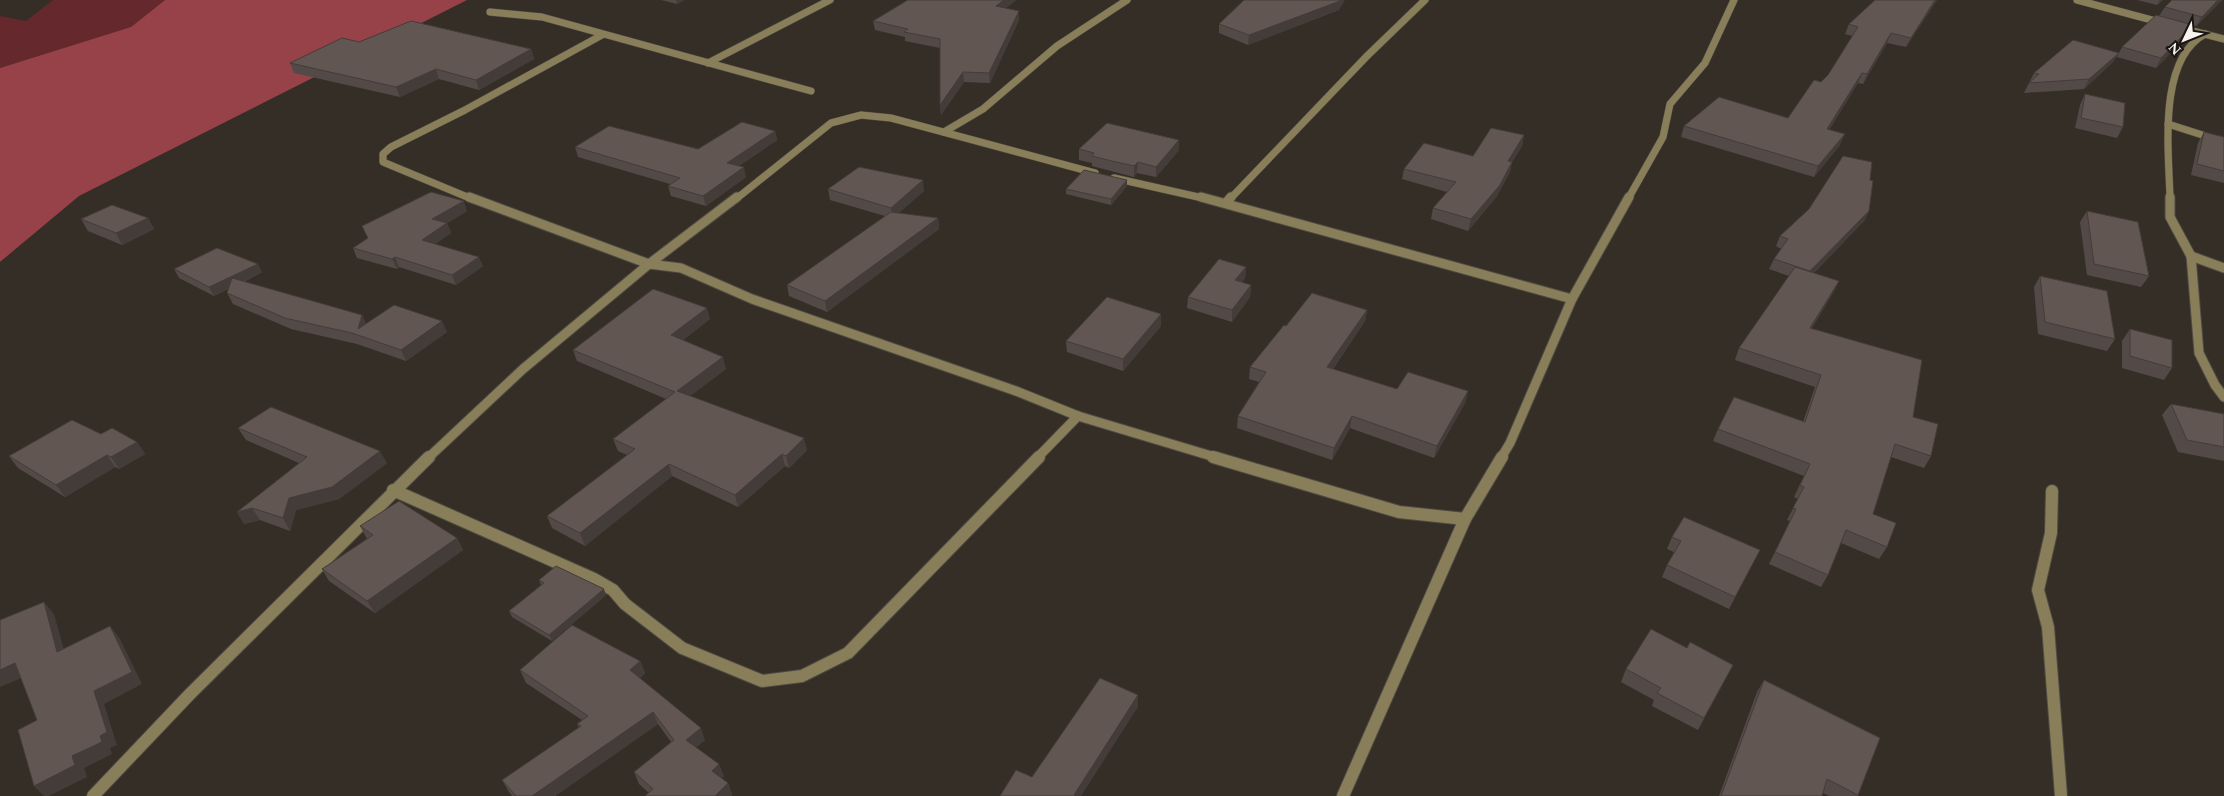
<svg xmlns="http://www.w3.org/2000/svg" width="2224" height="796" font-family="Spectral,serif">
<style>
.green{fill:#65282c}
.forest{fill:#974248}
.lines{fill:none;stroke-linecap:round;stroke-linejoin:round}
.minor-far2-casing{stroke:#504a42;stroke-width:8}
.minor-far1-casing{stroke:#504a42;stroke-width:11}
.minor-casing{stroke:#504a42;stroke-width:14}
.minor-far2{stroke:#887e5a;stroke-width:7}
.minor-far1{stroke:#887e5a;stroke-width:9}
.minor{stroke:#887e5a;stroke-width:12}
.wall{fill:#534a47}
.shaded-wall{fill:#443c39}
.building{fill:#615652;stroke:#443c39}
</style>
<rect width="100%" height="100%" fill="#352e26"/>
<polygon class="green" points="53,0 165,0 131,27 0,68 0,16 26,21"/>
<polygon class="forest" points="165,0 467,0 79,196 0,262 0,68 131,27"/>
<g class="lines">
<defs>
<g id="minor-far2">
<polyline points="2077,0 2163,23"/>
<polyline points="490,12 542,17 811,91"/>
<polyline points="2177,27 2224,39"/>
<polyline points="708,63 830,0"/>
<polyline points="2168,124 2224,142"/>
<polyline points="944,132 983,109 1057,46 1127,0"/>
<polyline points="1114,178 1207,199"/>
<polyline points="472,199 383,162 383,154 391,147 465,110 602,35"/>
<polyline points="736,199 831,123 861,115 891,118 1095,173"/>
<polyline points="1230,199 1367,56 1425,0"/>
<polyline points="1628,199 1663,137 1670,104 1705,63 1734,0"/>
<path d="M2170,199C2169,152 2157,60 2205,34"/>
</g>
<g id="minor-far1">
<polyline points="469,197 649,264 681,268 752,299 1016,391 1078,416 1218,458"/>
<polyline points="1201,197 1572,299"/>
<polyline points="2170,197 2170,217 2191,256 2199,353 2215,385 2224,397"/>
<polyline points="1226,203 1231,197"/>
<polyline points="2191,256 2224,268"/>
<polyline points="428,458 523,369 649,264 737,197"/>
<polyline points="1037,458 1078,416"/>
<polyline points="1501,458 1510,443 1572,299 1629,197"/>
</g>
<g id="minor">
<polyline points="1213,457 1399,512 1465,519"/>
<polyline points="393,490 594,579 613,590 625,604 682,648 762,681 802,676 848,653 1039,457"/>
<polyline points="2052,491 2051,533 2038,590 2048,627 2061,796"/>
<polyline points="93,796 190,694 429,457"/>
<polyline points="1343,796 1465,519 1502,457"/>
</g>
</defs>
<use href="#minor-far2" class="minor-far2-casing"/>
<use href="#minor-far1" class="minor-far1-casing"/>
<use href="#minor" class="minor-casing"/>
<use href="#minor-far2" class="minor-far2"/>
<use href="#minor-far1" class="minor-far1"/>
<use href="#minor" class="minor"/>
</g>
<g class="wall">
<polygon points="661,0 684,0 677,4"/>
<polygon points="908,0 1016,0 1006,8 1019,20 990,83 964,82 941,115 940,105 940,48 905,41 905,37 875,30 873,21"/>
<polygon points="1937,0 1906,47 1887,43 1863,84 1858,83 1829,130 1840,145 1814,177 1681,137 1684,126 1788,118 1828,75 1852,36 1845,34 1849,24"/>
<polygon points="2137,0 2163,0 2157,5"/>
<polygon points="2222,0 2196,26 2193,25 2188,35 2156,68 2117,57 2122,47 2159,16 2165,7"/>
<polygon points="1339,10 1248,45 1219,33 1219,24"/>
<polygon points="359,42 531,49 534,59 479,90 439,79 400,97 294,73 290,63"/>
<polygon points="2119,53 2113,62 2084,89 2024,93 2034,73"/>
<polygon points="2085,94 2123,127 2117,138 2075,128 2080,105"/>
<polygon points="775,131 777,140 739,166 746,177 706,206 671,196 668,186 670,184 578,157 575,147 698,149"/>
<polygon points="2204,132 2224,137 2224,183 2191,175 2198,143"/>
<polygon points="1524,135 1522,146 1512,162 1510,172 1497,196 1468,231 1431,219 1433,208 1447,192 1402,179 1404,169 1473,156"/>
<polygon points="1079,149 1179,150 1156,177 1137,173 1134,177 1092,166 1092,163 1079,160"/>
<polygon points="1870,180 1869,211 1864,221 1814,273 1839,281 1833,293 1812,328 1913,417 1931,456 1924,468 1891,457 1873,514 1887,547 1879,559 1841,543 1828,575 1821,587 1769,564 1790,521 1787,520 1798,499 1794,497 1804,476 1713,441 1718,429 1803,422 1815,387 1735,360 1739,348 1789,276 1769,269 1774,259 1781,249 1776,246 1780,236"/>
<polygon points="1127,186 1111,205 1066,194 1066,189"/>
<polygon points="828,189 924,191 898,213 938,218 939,229 827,312 789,296 787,285 885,216 830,200"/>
<polygon points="467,211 447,223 451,233 435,244 483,266 456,285 399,267 397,269 357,258 353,248 368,239 362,226"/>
<polygon points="2087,211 2149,276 2141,287 2087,275 2080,222"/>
<polygon points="148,218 154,229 122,245 88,231 81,219"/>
<polygon points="1246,267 1245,278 1242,282 1251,285 1250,297 1232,322 1187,308 1188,297"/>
<polygon points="174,269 262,272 244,282 362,315 366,324 447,332 406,361 357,344 291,329 233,304 227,293 228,289 214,296 179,278"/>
<polygon points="2040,276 2115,339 2107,351 2038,334 2034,287"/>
<polygon points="1367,310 1365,321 1333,369 1397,389 1468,391 1465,403 1434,458 1350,428 1332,460 1237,428 1238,416 1259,382 1249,379 1250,367 1286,326"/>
<polygon points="1161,314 1161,326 1123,371 1067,352 1066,341"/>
<polygon points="710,319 683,340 726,369 690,396 807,450 789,468 785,466 738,507 672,476 585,546 552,528 547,516 627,455 618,451 613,439 666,399 577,361 573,350"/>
<polygon points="2130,329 2172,368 2164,380 2122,368 2122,341"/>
<polygon points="2171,404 2224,414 2224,461 2178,452 2162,415"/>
<polygon points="238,428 387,463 339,499 296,510 290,531 260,520 244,524 237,512 299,463 246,440"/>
<polygon points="101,434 137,442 145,454 119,469 115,467 65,497 18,468 9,456"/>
<polygon points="360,526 457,538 463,550 375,613 329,581 322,569 367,539"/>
<polygon points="1672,537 1760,550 1729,609 1662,577 1667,565 1674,552 1667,549"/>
<polygon points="539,580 606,595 552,641 512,617 509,611 541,585"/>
<polygon points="1687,648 1733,665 1698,730 1652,706 1654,700 1621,682 1626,669"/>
<polygon points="640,661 645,673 640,678 705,740 696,747 724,776 721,778 728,783 732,795 731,796 645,796 649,793 639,784 634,772 671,742 658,724 555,796 512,796 509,792 502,780 579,728 577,724 582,720 526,683 520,670"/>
<polygon points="1764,680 1880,738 1858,796 1829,796 1823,793 1822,796 1719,796 1757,692"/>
</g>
<g class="shaded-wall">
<polygon points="676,0 684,0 677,4"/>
<polygon points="1004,0 1016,0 997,15 996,6"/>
<polygon points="1340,0 1345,0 1339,10 1248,45 1249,35"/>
<polygon points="1935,0 1937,0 1906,47 1911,38"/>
<polygon points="2160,0 2163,0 2157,5"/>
<polygon points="2218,0 2222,0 2196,26 2202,17"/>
<polygon points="1019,11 1019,20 990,83 989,73"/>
<polygon points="2193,25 2188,35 2156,68 2161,58"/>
<polygon points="1891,33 1887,43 1863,84 1867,74"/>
<polygon points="531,49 534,59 479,90 476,80"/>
<polygon points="2119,53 2113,62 2084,89 2089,79"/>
<polygon points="436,69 439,79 400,97 396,87"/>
<polygon points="963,72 964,82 941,115 940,105"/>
<polygon points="1862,73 1858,83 1823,139 1827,129"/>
<polygon points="775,131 777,140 729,173 727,163"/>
<polygon points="1845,134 1840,145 1814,177 1818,166"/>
<polygon points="1524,135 1522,146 1506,171 1508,161"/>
<polygon points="1179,140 1179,150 1156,177 1156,167"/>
<polygon points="1138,162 1137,173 1134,177 1134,166"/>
<polygon points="1512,162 1510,172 1497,196 1468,231 1471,219"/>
<polygon points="744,167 746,177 706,206 703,196"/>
<polygon points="923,180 924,191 892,219 891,208"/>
<polygon points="1127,180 1127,186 1111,205 1111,199"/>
<polygon points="464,201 467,211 436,229 432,219"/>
<polygon points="1869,211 1864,221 1805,282 1810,271"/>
<polygon points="148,218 154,229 122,245 116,233"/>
<polygon points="938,218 939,229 827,312 825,301"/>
<polygon points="447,223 451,233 426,250 422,240"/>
<polygon points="395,257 399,267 397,269 392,259"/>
<polygon points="479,257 483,266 456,285 452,275"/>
<polygon points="258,264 262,272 214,296 209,287"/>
<polygon points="1246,267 1245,278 1235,292 1235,280"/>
<polygon points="1839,281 1833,293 1805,339 1810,328"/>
<polygon points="1251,285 1250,297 1232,322 1232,310"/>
<polygon points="707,308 710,319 675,346 671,335"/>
<polygon points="1367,310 1365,321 1326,379 1327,367"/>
<polygon points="1161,314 1161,326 1123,371 1123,359"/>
<polygon points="362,315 367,326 358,329"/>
<polygon points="442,321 447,332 406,361 401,350"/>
<polygon points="723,357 726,369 681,403 677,391"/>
<polygon points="1468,391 1465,403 1434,458 1437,446"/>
<polygon points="1352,416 1350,428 1332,460 1334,448"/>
<polygon points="804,438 807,450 789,468 786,456"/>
<polygon points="137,442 145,454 119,469 111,457"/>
<polygon points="380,451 387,463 339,499 296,510 290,531 283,518 289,498"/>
<polygon points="782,454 785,466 738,507 735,495"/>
<polygon points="107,455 115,467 65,497 56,485"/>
<polygon points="669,464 672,476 585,546 580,533"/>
<polygon points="252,508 260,520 244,524 237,512"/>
<polygon points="457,538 463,550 375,613 367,601"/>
<polygon points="604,589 606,595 552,641 549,635"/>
<polygon points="44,602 54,614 68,664 57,652"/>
<polygon points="110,626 120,639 142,684 104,704 117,745 110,748 112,754 84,768 87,777 49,796 44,796 34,786 100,736 94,691"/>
<polygon points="640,661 645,673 635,682 630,670"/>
<polygon points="15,663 26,676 0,687 0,670"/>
<polygon points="1138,695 1138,707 1081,796 1074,796 1074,795"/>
<polygon points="653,712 658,724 555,796 532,796"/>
<polygon points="701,728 705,740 691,752 686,740"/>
<polygon points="719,764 724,776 716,783 712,771"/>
<polygon points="728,783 732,795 731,796 715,796"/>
</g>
<g class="building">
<polygon points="908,0 1004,0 996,6 1019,11 989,73 963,72 940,105 940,39 904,32 908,29 873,21"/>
<polygon points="1244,0 1340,0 1340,1 1249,35 1219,24"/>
<polygon points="1875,0 1935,0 1911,38 1891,33 1867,74 1862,73 1827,129 1845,134 1818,166 1684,126 1719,97 1788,118 1814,80 1821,82 1828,75 1858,27 1849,24"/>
<polygon points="2172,0 2218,0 2202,17 2165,7"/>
<polygon points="2156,15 2193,25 2161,58 2122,47"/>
<polygon points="411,21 531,49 476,80 436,69 396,87 290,63 342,38 359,42"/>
<polygon points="2073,40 2119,53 2089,79 2029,83 2039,74 2034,73"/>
<polygon points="2085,94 2125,103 2123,127 2081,118"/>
<polygon points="742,122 775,131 727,163 744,167 703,196 668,186 680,178 575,147 609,126 698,149"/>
<polygon points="1107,123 1179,140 1156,167 1138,162 1134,166 1112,161 1092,156 1094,153 1079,149"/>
<polygon points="1491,128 1524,135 1508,161 1512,162 1500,185 1471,219 1433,208 1456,182 1404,169 1424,143 1473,156"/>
<polygon points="2204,132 2224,137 2224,171 2197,164"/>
<polygon points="1843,156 1872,162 1870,180 1873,181 1869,211 1810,271 1774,259 1788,239 1780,236 1809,209"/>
<polygon points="859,167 923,180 891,208 828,189"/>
<polygon points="1084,170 1127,180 1111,199 1066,189"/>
<polygon points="431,192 464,201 432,219 447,223 422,240 479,257 452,275 395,257 392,259 353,248 368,238 362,226"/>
<polygon points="112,205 148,218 116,233 81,219"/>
<polygon points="2087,211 2138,222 2149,276 2094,264"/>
<polygon points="891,212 938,218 825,301 787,285"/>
<polygon points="217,248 258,264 209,287 174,269"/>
<polygon points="1219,259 1246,267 1235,280 1251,285 1232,310 1188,297"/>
<polygon points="1795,267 1839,281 1810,328 1922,360 1913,417 1938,424 1931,456 1895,444 1873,514 1896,523 1887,547 1846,530 1828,575 1775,552 1796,509 1793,508 1804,487 1800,485 1810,464 1718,429 1734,397 1805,422 1821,375 1739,348"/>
<polygon points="2040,276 2107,291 2115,339 2045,322"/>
<polygon points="232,278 362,315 358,329 394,305 442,321 401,350 352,333 285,318 227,293"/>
<polygon points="653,289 707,308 671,335 723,357 677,391 804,438 786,456 782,454 735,495 669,464 580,533 547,516 635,449 613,439 675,392 573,350"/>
<polygon points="1312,293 1367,310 1327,367 1397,389 1408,372 1468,391 1437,446 1352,416 1334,448 1238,416 1266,372 1250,367 1284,325 1286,326"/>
<polygon points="1107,297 1161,314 1123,359 1066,341"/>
<polygon points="2130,329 2172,340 2172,368 2130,356"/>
<polygon points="2171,404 2224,414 2224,447 2187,440"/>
<polygon points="271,407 380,451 332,487 289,498 283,518 252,508 237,512 307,457 238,428"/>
<polygon points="72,420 101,434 112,428 137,442 111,457 107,455 56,485 9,456"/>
<polygon points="399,501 457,538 367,601 322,569 373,535 360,526"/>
<polygon points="1684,517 1760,550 1735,597 1667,565 1681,541 1672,537"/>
<polygon points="556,566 604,589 549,635 509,611 544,583 539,580"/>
<polygon points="44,602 57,652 110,626 132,672 94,691 107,732 100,736 102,742 72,756 75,765 34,786 18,730 37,720 15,663 0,670 0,620"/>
<polygon points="572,625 640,661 630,670 701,728 686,740 719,764 712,771 728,783 715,796 645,796 653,789 634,772 674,740 653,712 532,796 516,796 502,780 581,726 577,724 588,716 520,670"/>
<polygon points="1651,629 1687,648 1690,642 1733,665 1704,718 1657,693 1661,688 1626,669"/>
<polygon points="1100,678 1138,695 1074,795 1077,796 1000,796 1016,770 1032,777"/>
<polygon points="1764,680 1880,738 1858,795 1827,779 1822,796 1721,796"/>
</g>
<g transform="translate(2184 40) rotate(227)" stroke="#1a1613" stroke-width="4" paint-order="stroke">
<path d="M0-4L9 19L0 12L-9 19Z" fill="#f8f3ee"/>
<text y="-8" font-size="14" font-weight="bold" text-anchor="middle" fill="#f8f3ee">N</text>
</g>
</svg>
